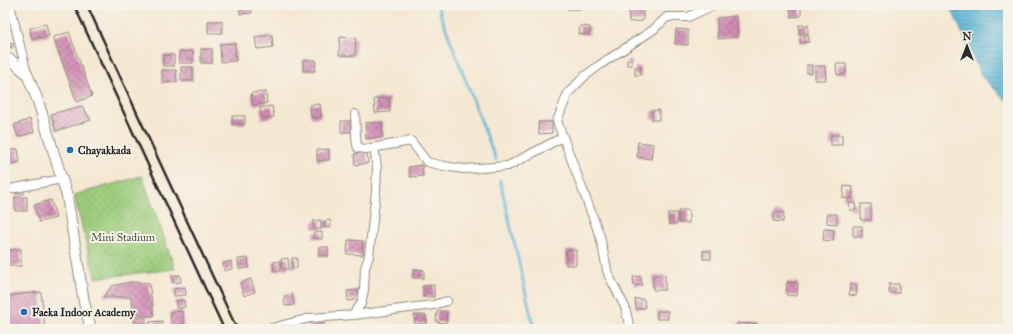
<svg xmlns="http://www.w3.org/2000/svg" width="1013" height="334" font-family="'IM FELL Great Primer',serif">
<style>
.park{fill:url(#park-dots);stroke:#637c53}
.water{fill:url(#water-rules);stroke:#427081}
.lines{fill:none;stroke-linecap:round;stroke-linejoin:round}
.stream{stroke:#59b5d7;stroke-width:2.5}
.building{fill:url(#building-cross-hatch)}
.minor-casing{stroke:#908a7f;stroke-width:10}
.major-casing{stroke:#908a7f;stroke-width:12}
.minor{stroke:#fff;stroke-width:8}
.major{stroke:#fff;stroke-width:10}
.rail{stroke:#2b2b2b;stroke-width:2.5}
.poi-dot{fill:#1f6fb2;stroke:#f7f3e8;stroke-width:1.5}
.labels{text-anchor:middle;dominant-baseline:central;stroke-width:4;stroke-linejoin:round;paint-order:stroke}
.poi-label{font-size:11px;font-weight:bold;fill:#2b2b2b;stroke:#f7f3e8;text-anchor:start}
.park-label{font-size:11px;fill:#4d5b43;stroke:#f7f3e8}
</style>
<defs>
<pattern id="park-dots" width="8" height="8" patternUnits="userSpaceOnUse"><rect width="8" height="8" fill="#9bcc7b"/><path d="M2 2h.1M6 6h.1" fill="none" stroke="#86af6a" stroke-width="1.8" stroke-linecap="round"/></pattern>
<pattern id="water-rules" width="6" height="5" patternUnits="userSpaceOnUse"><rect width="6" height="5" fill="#59b5d7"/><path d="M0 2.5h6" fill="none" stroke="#4a93af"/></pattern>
<pattern id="building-cross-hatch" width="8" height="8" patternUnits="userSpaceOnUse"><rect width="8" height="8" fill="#d28eb6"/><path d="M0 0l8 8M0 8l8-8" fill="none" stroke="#ab7494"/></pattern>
</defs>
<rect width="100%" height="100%" fill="#f7f3e8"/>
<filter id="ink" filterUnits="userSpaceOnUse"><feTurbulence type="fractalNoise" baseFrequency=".025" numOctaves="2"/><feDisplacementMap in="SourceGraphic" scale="8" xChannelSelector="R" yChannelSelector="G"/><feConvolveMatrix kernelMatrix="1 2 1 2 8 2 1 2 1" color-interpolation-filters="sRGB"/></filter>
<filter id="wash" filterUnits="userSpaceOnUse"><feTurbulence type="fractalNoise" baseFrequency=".012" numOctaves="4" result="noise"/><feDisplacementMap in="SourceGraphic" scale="16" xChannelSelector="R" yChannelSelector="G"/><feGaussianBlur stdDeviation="0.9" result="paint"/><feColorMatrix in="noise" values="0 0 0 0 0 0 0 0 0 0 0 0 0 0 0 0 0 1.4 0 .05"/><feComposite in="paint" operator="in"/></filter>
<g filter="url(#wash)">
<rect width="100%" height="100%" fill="#f5e8d3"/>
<polygon class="park" points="142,176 175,269 95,278 74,195"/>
<polygon class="water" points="951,5 1008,5 1008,102 982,77 952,10"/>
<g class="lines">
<g class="stream">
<polyline points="437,5 496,160"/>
<polyline points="500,180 534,329"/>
</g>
</g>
<g id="blocks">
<g class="building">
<polygon points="240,5 251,5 252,13 240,14"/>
<rect x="568" y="5" width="13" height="4"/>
<rect x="678" y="5" width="15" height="3"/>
<polygon points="790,6 801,6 801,16 791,17"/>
<polygon points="629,7 643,7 643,21 629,22"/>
<polygon points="736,16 738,37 718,39 717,18"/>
<polygon points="5,19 9,31 5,32"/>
<rect x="208" y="21" width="14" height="12"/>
<polygon points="46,24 49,36 32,39 30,28"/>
<rect x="799" y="25" width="9" height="9"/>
<polygon points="580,26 590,27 589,35 579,34"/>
<polygon points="676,29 688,30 688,45 675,44"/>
<polygon points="69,32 92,96 77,102 53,37"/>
<polygon points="272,35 273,47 257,49 255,37"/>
<polygon points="809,36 809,42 800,43 800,37"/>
<polygon points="340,37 356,38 355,56 339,55"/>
<polygon points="13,43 13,47 7,48 6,44"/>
<polygon points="235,43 236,61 221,62 220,44"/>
<rect x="201" y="49" width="11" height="14"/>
<polygon points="193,51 193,63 179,63 179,52"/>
<rect x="163" y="55" width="11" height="11"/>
<polygon points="303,60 316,60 315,71 303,71"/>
<rect x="627" y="60" width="5" height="5"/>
<polygon points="836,64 846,64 846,74 837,75"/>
<rect x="807" y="65" width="5" height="8"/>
<polygon points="815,66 825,66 826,80 815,80"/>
<rect x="181" y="67" width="12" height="14"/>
<rect x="635" y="67" width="6" height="8"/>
<polygon points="162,70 176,70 177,82 162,83"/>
<polygon points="266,92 267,103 253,105 251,93"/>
<polygon points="389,98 390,112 375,113 374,99"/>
<polygon points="320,104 321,117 311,118 310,105"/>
<polygon points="82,106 91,120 56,131 51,114"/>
<polygon points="272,106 274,117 262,119 260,108"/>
<polygon points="659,110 659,120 652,120 652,111"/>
<rect x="232" y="116" width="13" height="8"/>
<polygon points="30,119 34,132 18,137 14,125"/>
<polygon points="341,121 353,121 352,132 341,132"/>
<polygon points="382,122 383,137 366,139 365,123"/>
<polygon points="538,122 552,122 552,133 539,134"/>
<rect x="831" y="135" width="11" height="10"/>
<polygon points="638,142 653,144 651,159 637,157"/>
<polygon points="18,149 20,162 7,165 5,151"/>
<polygon points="329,149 329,160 317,161 317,150"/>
<polygon points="367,152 368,163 355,165 354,154"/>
<polygon points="422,165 423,176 410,177 409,167"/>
<polygon points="5,167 8,167 6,179 5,179"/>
<polygon points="844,186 853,187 852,199 843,198"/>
<polygon points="24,189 24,194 16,194 15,190"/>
<polygon points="5,194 6,194 9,209 5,210"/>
<rect x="15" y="197" width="12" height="14"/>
<polygon points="51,200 56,218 39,222 34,205"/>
<polygon points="849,203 855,203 856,210 850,210"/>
<rect x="861" y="204" width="10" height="16"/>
<rect x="679" y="210" width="10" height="13"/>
<polygon points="774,212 784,213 783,222 773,221"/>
<polygon points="668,213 677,213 677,224 669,224"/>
<polygon points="827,214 837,214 837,224 827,223"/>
<polygon points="321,220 321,229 313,229 313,221"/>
<polygon points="330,220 331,227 324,228 324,221"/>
<polygon points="853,226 862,226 862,237 853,236"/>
<polygon points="824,229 834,230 833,241 823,240"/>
<polygon points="314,232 322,232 322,239 313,238"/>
<polygon points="348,240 363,241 363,255 347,254"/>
<rect x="319" y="247" width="9" height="9"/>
<polygon points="21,249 21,266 5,266 5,250"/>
<rect x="566" y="250" width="10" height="15"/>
<rect x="703" y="251" width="8" height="8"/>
<polygon points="248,258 249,268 239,269 238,259"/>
<polygon points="288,258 289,269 282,269 281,259"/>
<rect x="292" y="258" width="5" height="10"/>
<polygon points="231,261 232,269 224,271 223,263"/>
<polygon points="280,261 280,271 274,271 273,262"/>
<polygon points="414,269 424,270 424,278 413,278"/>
<polygon points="172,275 180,275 181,282 173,283"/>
<polygon points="665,275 665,290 653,290 653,276"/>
<polygon points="641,276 642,285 634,286 633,277"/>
<polygon points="251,279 255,292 244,296 240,283"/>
<polygon points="130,282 149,283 154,316 135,316 131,297 103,297 112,286"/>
<polygon points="787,282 798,283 797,296 786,295"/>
<polygon points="850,284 857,285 856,296 849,295"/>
<rect x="889" y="284" width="10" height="9"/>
<polygon points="434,285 434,297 423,297 423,286"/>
<polygon points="185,287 186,295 174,296 174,289"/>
<polygon points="358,290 359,299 348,301 347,291"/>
<polygon points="41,292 45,329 5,329 5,296"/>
<polygon points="292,294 294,305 285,306 284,296"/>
<polygon points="635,299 644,299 645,308 636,309"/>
<polygon points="184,300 185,307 177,309 175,301"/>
<polygon points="182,311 184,328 171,329 170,312"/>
<polygon points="437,311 447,311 446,323 436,322"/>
<rect x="657" y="311" width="11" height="8"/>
<polygon points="414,315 426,315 427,324 415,324"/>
<polygon points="134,318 146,318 146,329 135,329"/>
<rect x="311" y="320" width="13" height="9"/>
<polygon points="162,321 162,329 150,329 149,322"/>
<polygon points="737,323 757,324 756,329 737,329"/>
</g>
</g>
</g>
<g filter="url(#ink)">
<use href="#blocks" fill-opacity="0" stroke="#908a7f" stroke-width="1"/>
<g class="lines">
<defs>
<g id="minor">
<polyline points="10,5 27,74"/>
<path d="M355,114C356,122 355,142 358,148L366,149L411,141L427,162L444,166L464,169L508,166L563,137"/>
<polyline points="5,190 62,179"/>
<polyline points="354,315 433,305 447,301"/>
<polyline points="268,329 310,318 354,315 356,310 361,304 364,290 365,268 369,256 376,191 377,167 374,148"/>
<polyline points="630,329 625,307 608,274 600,236 557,121 568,93 585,76 601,64 653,30 667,17 688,17 712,6 712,5"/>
</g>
<polyline id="major" points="5,57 11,60 27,74 38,101 67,196 84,302 91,329"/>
</defs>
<use href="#minor" class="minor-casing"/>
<use href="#major" class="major-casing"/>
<use href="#minor" class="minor"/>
<use href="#major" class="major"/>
<g class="rail">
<polyline points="74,5 224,329"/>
<polyline points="87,5 237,329"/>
</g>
</g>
</g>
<g class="poi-dot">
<circle cx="70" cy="150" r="4"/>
<circle cx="24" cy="312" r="4"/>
</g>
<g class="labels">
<g class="poi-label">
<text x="78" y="150">Chayakkada</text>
<text x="32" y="312">Faeka Indoor Academy</text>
</g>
<g class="park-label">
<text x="123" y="237">Mini Stadium</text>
</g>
</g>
<rect width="1013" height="334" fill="none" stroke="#f7f3e8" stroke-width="20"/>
<g transform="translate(967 46)" stroke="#f7f3e8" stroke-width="3" paint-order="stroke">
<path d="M0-3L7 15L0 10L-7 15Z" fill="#2b2b2b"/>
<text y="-6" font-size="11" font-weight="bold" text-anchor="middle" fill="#2b2b2b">N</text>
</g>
</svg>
